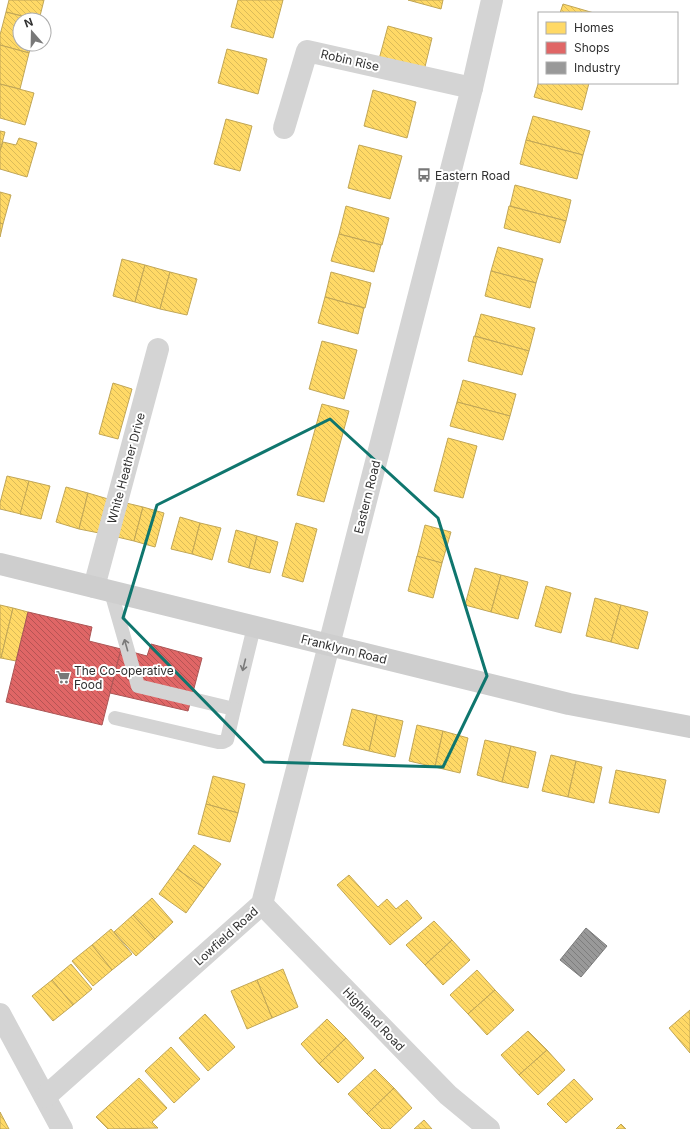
<svg xmlns="http://www.w3.org/2000/svg" width="690" height="1129" font-family="Inter,sans-serif">
<style>
.homes{fill:url(#homes-back-hatch);stroke:#c1a656}
.shops{fill:url(#shops-back-hatch);stroke:#ab5656}
.industry{fill:url(#industry-back-hatch);stroke:#7a7a7a}
.lines{fill:none;stroke-linecap:round;stroke-linejoin:round}
.lane{stroke:#d4d4d4;stroke-width:14}
.street{stroke:#d4d4d4;stroke-width:22}
.secondary{stroke:#cecece;stroke-width:22}
.oneway{stroke:#7a7a7a}
.marked{fill:none;stroke:#0f766e;stroke-width:3;stroke-linejoin:round}
.labels{text-anchor:middle;dominant-baseline:central;stroke-width:4;stroke-linejoin:round;paint-order:stroke}
.street-label{font-size:12px;fill:#303030;stroke:#fff}
.poi-label{font-size:12px;fill:#303030;stroke:#fff;text-anchor:start}
</style>
<defs>
<pattern id="homes-back-hatch" width="6" height="6" patternUnits="userSpaceOnUse"><rect width="6" height="6" fill="#ffd966"/><path d="M-1 5l2 2M0 0l6 6M5-1l2 2" fill="none" stroke="#dbbb59"/></pattern>
<pattern id="shops-back-hatch" width="6" height="6" patternUnits="userSpaceOnUse"><rect width="6" height="6" fill="#e06666"/><path d="M-1 5l2 2M0 0l6 6M5-1l2 2" fill="none" stroke="#b65454"/></pattern>
<pattern id="industry-back-hatch" width="6" height="6" patternUnits="userSpaceOnUse"><rect width="6" height="6" fill="#999"/><path d="M-1 5l2 2M0 0l6 6M5-1l2 2" fill="none" stroke="#7d7d7d"/></pattern>
</defs>
<rect width="100%" height="100%" fill="#fff"/>
<g class="homes">
<polygon points="9,0 44,0 39,20 6,12"/>
<polygon points="238,0 283,0 273,38 231,27"/>
<polygon points="408,0 443,0 441,9"/>
<polygon points="563,4 594,13 560,13"/>
<polygon points="6,12 37,20 20,20 20,44 32,44 29,53 0,45 0,35"/>
<polygon points="388,26 432,38 423,75 378,63"/>
<polygon points="0,45 29,53 20,89 0,84"/>
<polygon points="227,49 267,59 258,94 218,83"/>
<polygon points="539,81 539,83 589,83 582,110 534,97"/>
<polygon points="0,84 34,93 25,125 0,118"/>
<polygon points="373,90 416,102 407,138 364,126"/>
<polygon points="533,116 590,131 583,155 526,140"/>
<polygon points="226,119 252,126 240,171 214,164"/>
<polygon points="0,131 5,132 0,151"/>
<polygon points="19,138 37,143 27,177 0,169 0,151 3,142 16,145"/>
<polygon points="526,140 583,155 577,179 520,164"/>
<polygon points="359,145 402,156 390,199 348,188"/>
<polygon points="515,185 571,200 566,221 510,206"/>
<polygon points="0,192 11,195 3,224 0,223"/>
<polygon points="346,206 389,218 382,245 339,234"/>
<polygon points="509,206 566,221 560,243 504,228"/>
<polygon points="0,223 3,224 0,237"/>
<polygon points="339,234 381,245 374,272 331,261"/>
<polygon points="498,247 543,259 536,283 491,271"/>
<polygon points="122,259 145,265 135,302 113,296"/>
<polygon points="145,265 170,272 160,309 135,302"/>
<polygon points="491,271 536,283 530,308 485,296"/>
<polygon points="170,272 197,279 187,315 160,309"/>
<polygon points="331,272 371,283 365,308 325,297"/>
<polygon points="325,297 364,308 358,334 318,323"/>
<polygon points="481,314 535,328 529,351 475,336"/>
<polygon points="474,336 529,351 522,375 468,361"/>
<polygon points="322,341 357,350 344,399 309,389"/>
<polygon points="463,380 516,394 510,416 457,402"/>
<polygon points="113,383 132,389 118,439 99,434"/>
<polygon points="457,402 510,416 503,440 450,426"/>
<polygon points="322,404 349,411 324,502 297,495"/>
<polygon points="448,438 477,446 463,498 434,491"/>
<polygon points="7,476 29,481 21,514 0,509 0,503"/>
<polygon points="29,481 50,486 41,519 20,514"/>
<polygon points="66,487 88,493 79,529 56,522"/>
<polygon points="88,493 108,499 99,533 79,529"/>
<polygon points="122,502 143,507 134,541 113,536"/>
<polygon points="143,507 164,513 155,547 134,541"/>
<polygon points="180,517 200,523 192,554 171,549"/>
<polygon points="200,523 221,528 212,560 192,554"/>
<polygon points="296,523 317,529 303,582 282,576"/>
<polygon points="425,525 451,532 442,563 417,557"/>
<polygon points="236,530 257,536 249,568 228,562"/>
<polygon points="257,536 278,542 270,573 249,568"/>
<polygon points="417,556 442,563 433,598 408,591"/>
<polygon points="475,568 501,575 491,612 465,605"/>
<polygon points="501,575 528,582 518,619 491,612"/>
<polygon points="546,586 571,593 561,633 535,626"/>
<polygon points="595,598 621,605 611,642 586,636"/>
<polygon points="0,605 13,608 1,658 0,658"/>
<polygon points="621,605 648,612 638,649 611,642"/>
<polygon points="13,608 28,612 16,661 1,658"/>
<polygon points="352,709 377,715 369,751 343,745"/>
<polygon points="377,715 403,721 395,757 369,751"/>
<polygon points="417,725 443,731 435,767 409,761"/>
<polygon points="443,731 468,738 460,773 435,767"/>
<polygon points="485,740 511,746 502,782 477,775"/>
<polygon points="511,746 536,752 528,788 502,782"/>
<polygon points="551,755 576,761 568,797 542,791"/>
<polygon points="576,761 602,767 594,803 568,797"/>
<polygon points="616,770 666,780 659,813 609,803"/>
<polygon points="213,776 245,784 238,813 206,804"/>
<polygon points="206,804 238,813 230,842 198,834"/>
<polygon points="194,845 221,864 204,888 177,869"/>
<polygon points="177,869 204,888 186,913 159,894"/>
<polygon points="349,875 378,907 387,899 396,909 407,900 422,918 390,945 337,885"/>
<polygon points="152,898 173,922 155,939 133,915"/>
<polygon points="133,915 155,939 136,956 114,932"/>
<polygon points="434,921 452,940 425,965 406,945"/>
<polygon points="111,929 132,954 112,970 92,945"/>
<polygon points="452,940 470,960 443,985 425,965"/>
<polygon points="92,945 112,970 93,986 72,961"/>
<polygon points="71,964 92,989 73,1005 52,980"/>
<polygon points="283,969 298,1007 272,1018 257,980"/>
<polygon points="477,970 495,990 468,1014 450,995"/>
<polygon points="52,980 73,1005 53,1021 32,996"/>
<polygon points="257,980 272,1018 247,1029 231,991"/>
<polygon points="495,990 514,1010 487,1035 468,1014"/>
<polygon points="690,1010 690,1053 669,1028"/>
<polygon points="205,1014 235,1047 208,1071 179,1038"/>
<polygon points="327,1019 346,1038 319,1064 301,1044"/>
<polygon points="528,1031 547,1050 519,1075 501,1055"/>
<polygon points="346,1038 364,1058 338,1083 319,1064"/>
<polygon points="171,1047 200,1079 174,1103 145,1071"/>
<polygon points="547,1050 565,1070 538,1095 519,1075"/>
<polygon points="375,1069 394,1088 367,1114 348,1094"/>
<polygon points="139,1078 167,1108 152,1122 158,1128 108,1129 96,1117"/>
<polygon points="574,1079 593,1099 566,1123 547,1104"/>
<polygon points="394,1088 412,1108 390,1129 382,1129 367,1114"/>
<polygon points="0,1112 9,1129 0,1129"/>
<polygon points="424,1120 432,1129 414,1129"/>
<polygon points="621,1124 626,1129 616,1129"/>
</g>
<g class="shops">
<polygon points="28,612 92,627 89,641 121,649 102,725 6,702"/>
<polygon points="151,644 202,658 188,711 110,693 121,649 147,656"/>
</g>
<polygon class="industry" points="586,928 607,946 581,977 560,960"/>
<g class="lines">
<g class="lane">
<polyline points="111,592 138,686 234,709 254,627"/>
<polyline points="115,718 218,742 223,742 227,740 234,709"/>
</g>
<g class="street">
<polyline points="284,128 307,51 472,88"/>
<polyline points="94,587 158,349"/>
<polyline points="262,904 448,1095 489,1129"/>
<polyline points="0,1014 62,1129"/>
<polyline points="45,1097 262,904 329,645 472,88 492,0"/>
</g>
<polyline class="secondary" points="0,564 569,704 690,727"/>
</g>
<defs><path id="oneway-shaft" d="M-6 0H5M1.5-3L5.5 0L1.5 3" fill="none" stroke-width="1.6" stroke-linecap="round" stroke-linejoin="round"/></defs>
<g class="oneway">
<use href="#oneway-shaft" transform="translate(126 645) rotate(-106)"/>
<use href="#oneway-shaft" transform="translate(244 665) rotate(104)"/>
</g>
<path class="marked" d="M330,419L438,518L487,676L443,767L264,762L123,618L157,505Z"/>
<defs>
<symbol id="bus-bare" viewBox="-9 -9 18 18"><path d="M-5-6H5V4H4V6H2V4H-2V6H-4V4H-5ZM-3.5-4V0h7V-4ZM-3.5 1.2v1.5H-2V1.2ZM2 1.2v1.5H3.5V1.2Z" fill="#787878" stroke="#fff" stroke-width="2.5" paint-order="stroke"/></symbol>
<symbol id="supermarket-bare" viewBox="-9 -9 18 18"><path d="M-6-5.5h2.5l.6 2H6L4.5 2H-2.5L-4.4-4H-6ZM-1.5 3.2a1.3 1.3 0 1 0 .1 0ZM3 3.2a1.3 1.3 0 1 0 .1 0Z" fill="#787878" stroke="#fff" stroke-width="2.5" paint-order="stroke"/></symbol>
</defs>
<g fill-rule="evenodd">
<use href="#bus-bare" x="414" y="165" width="20" height="20"/>
<use href="#supermarket-bare" x="53" y="667" width="20" height="20"/>
</g>
<g class="labels">
<g class="street-label">
<text transform="translate(350 60) rotate(13)">Robin Rise</text>
<text transform="translate(126 468) rotate(-75)">White Heather Drive</text>
<text transform="translate(367 497) rotate(-76)">Eastern Road</text>
<text transform="translate(344 649) rotate(14)">Franklynn Road</text>
<text transform="translate(226 936) rotate(-42)">Lowfield Road</text>
<text transform="translate(374 1019) rotate(46)">Highland Road</text>
</g>
<g class="poi-label">
<text x="435" y="175">Eastern Road</text>
<text x="74" y="670">The Co-operative<tspan x="74" dy="14">Food</tspan></text>
</g>
</g>
<rect x="538" y="12" width="140" height="72" fill="#ffffff" stroke="#acacac"/>
<rect x="546" y="22" width="20" height="12" fill="#ffd966" stroke="#acacac"/>
<text x="574" y="32" font-size="12" fill="#303030">Homes</text>
<rect x="546" y="42" width="20" height="12" fill="#e06666" stroke="#acacac"/>
<text x="574" y="52" font-size="12" fill="#303030">Shops</text>
<rect x="546" y="62" width="20" height="12" fill="#999999" stroke="#acacac"/>
<text x="574" y="72" font-size="12" fill="#303030">Industry</text>
<g transform="translate(32 32) rotate(340)"><circle r="19" fill="#ffffff" stroke="#acacac"/>
<path d="M0-3L7 15L0 10L-7 15Z" fill="#787878"/>
<text y="-6" font-size="11" font-weight="bold" text-anchor="middle" fill="#303030">N</text>
</g>
</svg>
